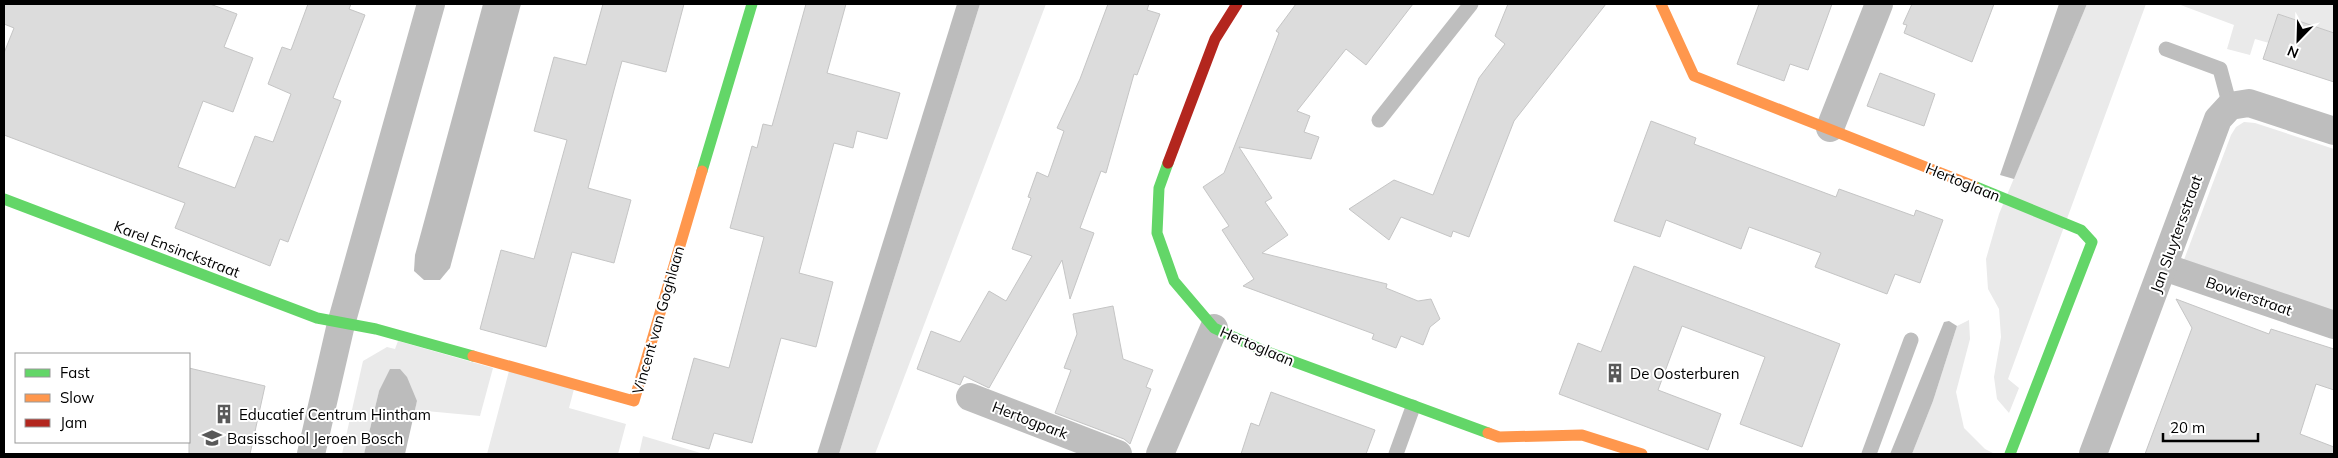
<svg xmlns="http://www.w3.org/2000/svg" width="2338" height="458" font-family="Mulish,sans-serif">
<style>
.green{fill:#eaeaea}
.water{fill:#bcbcbc}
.building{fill:#dcdcdc;stroke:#c5c5c5}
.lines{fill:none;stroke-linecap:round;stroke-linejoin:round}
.lane{stroke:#bebebe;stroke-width:15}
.street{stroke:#bebebe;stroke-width:28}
.fast{stroke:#63d668;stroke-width:11}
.slow{stroke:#ff974d;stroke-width:11}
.jam{stroke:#b3261e;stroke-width:11}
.labels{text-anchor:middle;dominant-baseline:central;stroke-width:4;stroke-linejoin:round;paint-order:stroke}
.street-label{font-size:15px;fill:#000;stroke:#fff}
.poi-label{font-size:15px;fill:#000;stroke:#fff;text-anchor:start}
</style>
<rect width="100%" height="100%" fill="#fff"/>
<g class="green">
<polygon points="980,4 1046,4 875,454 839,454"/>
<polygon points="2087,4 2146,4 2008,379 2019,388 2009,413 1997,399 1994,377 2001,337 1999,309 1988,289 1986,259 1999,214"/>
<polygon points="2178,4 2334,4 2334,33 2278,14 2269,43 2255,39 2250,55 2227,49 2234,25"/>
<polygon points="2244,122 2255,123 2334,149 2334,315 2182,265 2231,135 2236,127"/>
<polygon points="1969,320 1970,339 1956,392 1964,428 1985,449 1995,454 1912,454 1933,401 1957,326"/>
<polygon points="398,341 493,368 480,416 415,410 417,401 379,391 364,454 342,454 363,361 387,347 395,349"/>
<polygon points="509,371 574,389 569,408 626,424 618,454 487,454"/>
<polygon points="643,436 704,454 639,454"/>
</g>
<g class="water">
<polygon points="483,4 521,4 450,268 440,280 424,280 414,271 415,255"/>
<polygon points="957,4 980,4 839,454 817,454"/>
<polygon points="2059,4 2087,4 2014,179 2000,175"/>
<polygon points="1949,321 1957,326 1933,401 1912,454 1890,454 1944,322"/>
<polygon points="390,369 400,369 407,377 417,401 405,454 364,454 379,391"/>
</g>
<g class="building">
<polygon points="4,4 210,4 237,14 224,47 253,58 233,112 203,101 178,167 235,188 255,136 273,142 291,94 268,84 282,47 291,50 308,4 351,4 349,9 365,15 333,98 341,101 288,242 280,239 270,266 175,228 185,203 4,135 4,53 14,28 4,24"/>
<polygon points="603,4 684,4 666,72 622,61 614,90 588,188 631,200 614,263 572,252 546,347 480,329 501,250 534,259 567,140 534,131 554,57 586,65"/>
<polygon points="806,4 846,4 827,73 900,93 887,139 857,131 853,148 834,143 799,273 833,282 816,347 781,338 752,443 714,433 709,449 672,439 694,358 729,368 764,237 730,228 752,146 757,148 763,124 772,126"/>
<polygon points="1108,4 1149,4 1147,10 1160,14 1137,75 1134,74 1106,173 1101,171 1080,228 1094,233 1070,299 1062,260 989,388 964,376 960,385 917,369 931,331 960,342 989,291 1006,301 1032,256 1012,249 1031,198 1028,197 1037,172 1048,177 1064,131 1057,128 1080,79"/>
<polygon points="1296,4 1413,4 1366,65 1346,49 1297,111 1310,116 1304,132 1319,137 1311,159 1239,147 1272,198 1265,202 1288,235 1262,253 1387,284 1386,288 1418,301 1431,299 1440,319 1430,327 1423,345 1401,336 1396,348 1372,339 1374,334 1243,286 1254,279 1222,230 1229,226 1203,187 1224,173 1279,33 1276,31"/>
<polygon points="1508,4 1606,4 1514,121 1469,237 1453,231 1451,237 1401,217 1389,240 1349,209 1394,180 1433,195 1479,78 1505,44 1495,36"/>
<polygon points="1759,4 1832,4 1808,70 1790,64 1784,81 1737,64"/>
<polygon points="1912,4 1994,4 1972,62 1904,33 1907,25 1903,24"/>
<polygon points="2278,14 2334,33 2334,82 2263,59"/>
<polygon points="1880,73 1935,94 1924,126 1867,106"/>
<polygon points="1651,121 1696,138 1694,144 1836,197 1839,189 1914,216 1916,210 1943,220 1920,283 1895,274 1887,294 1815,267 1821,253 1749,227 1741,249 1666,220 1660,237 1614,221"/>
<polygon points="1634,266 1840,344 1802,447 1740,424 1765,357 1682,326 1658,390 1721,414 1708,450 1559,394 1578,343 1601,352"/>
<polygon points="2176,299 2269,334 2271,329 2334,349 2334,390 2316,384 2300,434 2334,447 2334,454 2145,454 2192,328"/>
<polygon points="1113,306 1123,359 1153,370 1146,387 1151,389 1130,444 1124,439 1055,413 1071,370 1064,368 1077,334 1073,314"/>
<polygon points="189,368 265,386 250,454 189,454"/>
<polygon points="1271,392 1375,430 1366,454 1241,454 1251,423 1259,426"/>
</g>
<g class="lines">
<g class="lane">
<polyline points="2166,49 2220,69 2230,106"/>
<polyline points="1379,120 1471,4"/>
<polyline points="1396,454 1413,407"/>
<polyline points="1869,454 1911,340"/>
</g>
<g class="street">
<polyline points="1830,128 1879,4"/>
<polyline points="2164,267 2334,325"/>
<polyline points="970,397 1118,454"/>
<polyline points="311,454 341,324 431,4"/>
<polyline points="1160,454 1214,328"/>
<polyline points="2093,454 2218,119 2230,106 2249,103 2334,131"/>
</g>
<g class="fast">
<polyline points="1168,163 1159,188 1157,233 1174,281 1214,328 1262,350 1488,433"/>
<polyline points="702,171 752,4"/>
<polyline points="1974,186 2081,230 2092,242 2010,454"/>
<polyline points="4,199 317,318 376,329 473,356"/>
</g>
<g class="slow">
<polyline points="1661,4 1694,76 1974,186"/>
<polyline points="473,356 634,401 702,171"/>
<polyline points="1488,433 1499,437 1582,435 1642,454"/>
</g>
<polyline class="jam" points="1168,163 1215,39 1237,4"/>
</g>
<defs>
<symbol id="building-bare" viewBox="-9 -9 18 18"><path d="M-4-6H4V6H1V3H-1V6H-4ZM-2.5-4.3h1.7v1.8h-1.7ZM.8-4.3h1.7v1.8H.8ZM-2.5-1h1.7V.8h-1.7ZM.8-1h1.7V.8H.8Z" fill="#595959" stroke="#fff" stroke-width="2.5" paint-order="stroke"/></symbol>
<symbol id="school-bare" viewBox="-9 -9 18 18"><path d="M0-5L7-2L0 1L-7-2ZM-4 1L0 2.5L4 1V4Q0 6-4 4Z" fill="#595959" stroke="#fff" stroke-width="2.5" paint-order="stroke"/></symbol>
</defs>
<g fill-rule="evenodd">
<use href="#building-bare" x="1601" y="359" width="28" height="28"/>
<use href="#building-bare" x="210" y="400" width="28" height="28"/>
<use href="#school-bare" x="198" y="424" width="28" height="28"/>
</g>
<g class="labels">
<g class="street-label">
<text transform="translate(1963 182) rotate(22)">Hertoglaan</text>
<text transform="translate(2176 234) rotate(-70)">Jan Sluytersstraat</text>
<text transform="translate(177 249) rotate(21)">Karel Ensinckstraat</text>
<text transform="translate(2249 296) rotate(19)">Bowierstraat</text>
<text transform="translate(658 320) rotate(-74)">Vincent van Goghlaan</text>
<text transform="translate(1257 346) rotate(23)">Hertoglaan</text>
<text transform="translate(1030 420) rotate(21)">Hertogpark</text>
</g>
<g class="poi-label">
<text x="1630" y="373">De Oosterburen</text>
<text x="239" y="414">Educatief Centrum Hintham</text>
<text x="227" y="438">Basisschool Jeroen Bosch</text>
</g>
</g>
<rect width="2338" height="458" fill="none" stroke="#000000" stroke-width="10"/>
<rect x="15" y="353" width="175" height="90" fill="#ffffff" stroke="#999999"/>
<rect x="25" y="369" width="25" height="8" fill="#63d668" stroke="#999999"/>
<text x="60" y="378" font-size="15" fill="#000000">Fast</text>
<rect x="25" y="394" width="25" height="8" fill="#ff974d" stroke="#999999"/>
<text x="60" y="403" font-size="15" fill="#000000">Slow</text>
<rect x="25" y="419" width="25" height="8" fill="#b3261e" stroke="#999999"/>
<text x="60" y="428" font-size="15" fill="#000000">Jam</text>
<g transform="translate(2298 40) rotate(203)" stroke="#ffffff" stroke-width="4" paint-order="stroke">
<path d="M0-4L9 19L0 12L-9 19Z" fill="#000000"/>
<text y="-8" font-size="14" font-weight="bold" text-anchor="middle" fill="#000000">N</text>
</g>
<path d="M2163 433v8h95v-8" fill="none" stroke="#000000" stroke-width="2.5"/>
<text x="2170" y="433" font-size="15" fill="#000000" stroke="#ffffff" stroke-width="4" paint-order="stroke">20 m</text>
</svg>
